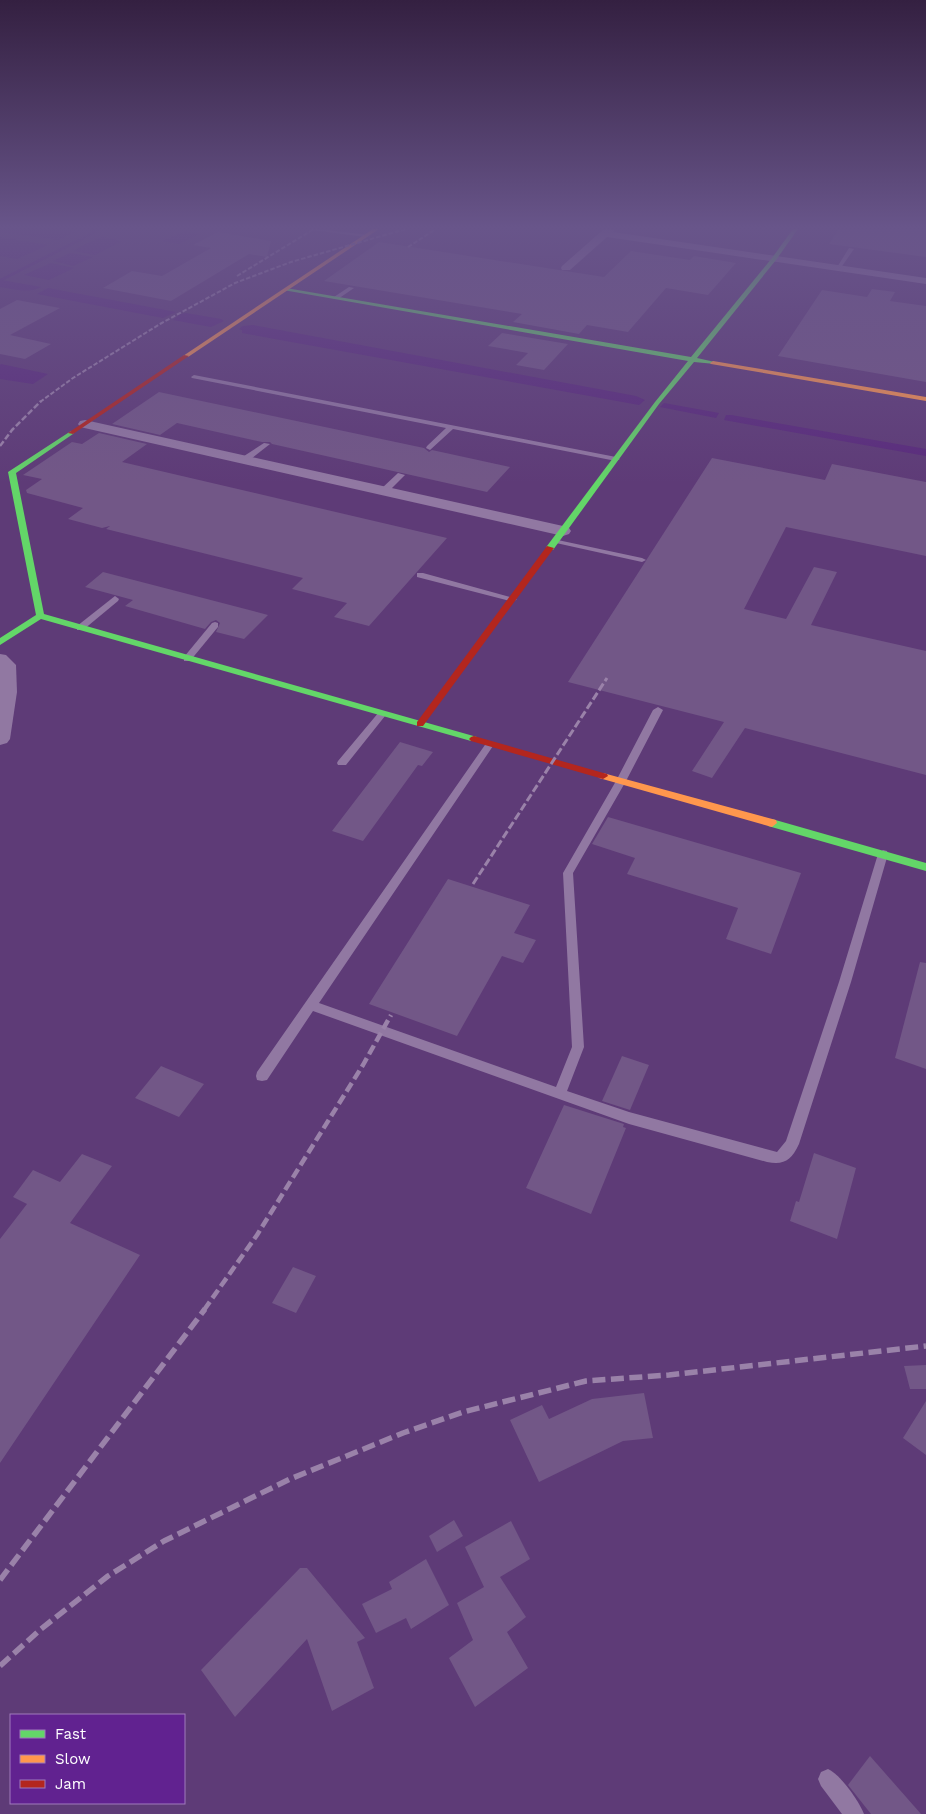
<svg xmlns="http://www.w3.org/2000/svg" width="926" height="1814" font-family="'Work Sans',sans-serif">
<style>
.water{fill:#5a2b7c}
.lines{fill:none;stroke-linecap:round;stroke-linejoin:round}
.stream{stroke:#5a2b7c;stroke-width:3}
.building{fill:#725787}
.lane{fill:#9178a2;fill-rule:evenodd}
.street{fill:#9178a2;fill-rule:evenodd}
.fast{fill:#63d668;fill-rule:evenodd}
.slow{fill:#ff974d;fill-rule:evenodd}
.jam{fill:#b3261e;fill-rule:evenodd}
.rail-far4{stroke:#9a82a9;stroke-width:2;stroke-dasharray:4.5 2;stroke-linecap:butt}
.rail-far3{stroke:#9a82a9;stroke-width:2.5;stroke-dasharray:6 2.5;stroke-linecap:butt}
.rail-far2{stroke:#9a82a9;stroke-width:3;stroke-dasharray:8 3;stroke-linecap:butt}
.rail-far1{stroke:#9a82a9;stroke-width:4.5;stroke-dasharray:10 4.5;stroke-linecap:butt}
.rail{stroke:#9a82a9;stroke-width:5.5;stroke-dasharray:13 5.5;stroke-linecap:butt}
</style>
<rect width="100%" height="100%" fill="#5e3b77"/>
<g class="water">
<polygon points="0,229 55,229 75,232 59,240 0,232"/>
<polygon points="185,231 200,234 179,244 162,241"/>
<polygon points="0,237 48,245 17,259 0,256"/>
<polygon points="102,237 122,241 95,255 74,251 85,244"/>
<polygon points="70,253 93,257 73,266 53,261"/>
<polygon points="51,263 74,268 49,280 24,275"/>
<path d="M0,280H1L41,287C28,294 14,289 0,287Z"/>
<polygon points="48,288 176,312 163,318 37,294"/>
<polygon points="186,313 221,319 224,321 211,327 173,320 180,314"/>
<polygon points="253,325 636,396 645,400 639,405 242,333 242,330 239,329 243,326"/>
<polygon points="0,365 1,364 48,374 33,384 0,379"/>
<polygon points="664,403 719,413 716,418 660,407"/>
<polygon points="726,415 731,415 926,449 926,456 724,420"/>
</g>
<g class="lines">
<polyline class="stream" points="1,280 91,234 97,229"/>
</g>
<g class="building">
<polygon points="839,229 926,229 926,257 829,244"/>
<polygon points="218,232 271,241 267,257 249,254 171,301 103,288 132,271 162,276 211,248 193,245"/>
<polygon points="379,242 604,277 631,251 690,260 694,256 736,263 708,295 666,288 628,332 587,325 579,334 513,322 522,314 324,281"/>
<polygon points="872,289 895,292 890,301 926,306 926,382 778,356 822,290 867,297"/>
<polygon points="17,300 60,308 10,335 51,344 25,359 0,354 0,309"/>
<polygon points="502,333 568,344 544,370 516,365 528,353 488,346"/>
<polygon points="159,392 424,448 429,452 432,450 510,467 487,492 272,444 270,442 262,442 177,423 160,435 112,424"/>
<polygon points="99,433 147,444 122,462 447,538 369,626 334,617 347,603 292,589 303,578 106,529 110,526 102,528 68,519 83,508 27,493 26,490 42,479 23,475 72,442 82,444"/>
<polygon points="712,458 825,480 832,464 926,482 926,556 786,527 744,609 786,619 814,567 837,572 811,625 926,651 926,775 745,728 712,778 692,771 724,722 568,682"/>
<polygon points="103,572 268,615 244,639 216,632 220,623 216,620 211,622 205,629 125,606 133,600 85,587"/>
<polygon points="400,742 433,752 422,766 418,765 363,841 332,831"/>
<polygon points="608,817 801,873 771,954 726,939 738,908 627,874 635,858 592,844"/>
<polygon points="448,879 530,905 514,933 536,940 523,963 502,956 457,1036 369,1004"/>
<polygon points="920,962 926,963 926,1069 895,1058"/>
<polygon points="622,1056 649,1065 630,1110 602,1101"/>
<polygon points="161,1066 204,1084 179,1117 135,1098"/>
<polygon points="564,1105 624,1124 623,1127 626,1128 591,1214 526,1188"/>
<polygon points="814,1153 856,1168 837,1239 790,1221 796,1201 799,1202"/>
<polygon points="82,1154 112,1166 70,1223 140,1255 0,1463 0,1239 27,1204 13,1197 33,1170 60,1182"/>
<polygon points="293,1267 316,1276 296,1313 272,1303"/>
<polygon points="926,1365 926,1389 910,1389 904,1366"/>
<polygon points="644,1393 653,1438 623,1441 539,1482 510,1420 542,1405 549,1419 592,1399"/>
<polygon points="926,1401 926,1455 903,1438"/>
<polygon points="454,1520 463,1536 437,1552 429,1536"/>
<polygon points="511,1521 530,1559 500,1577 526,1617 507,1632 528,1668 475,1707 449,1658 473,1640 457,1603 484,1587 465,1547"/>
<polygon points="426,1559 449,1605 411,1629 406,1618 376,1633 362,1604 392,1589 389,1582"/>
<polygon points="300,1568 307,1568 365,1638 357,1642 374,1688 332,1711 307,1639 235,1717 201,1670"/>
<polygon points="870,1756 921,1814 871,1814 848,1785"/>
</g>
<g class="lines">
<g class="lane">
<polygon points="304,229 318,229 369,235 366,237"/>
<polygon points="849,248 854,249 840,269 836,269"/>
<polygon points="349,287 354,288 338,299 334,299 334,297"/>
<polygon points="194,375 616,457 620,459 616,461 453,429 430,450 426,448 427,446 446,428 192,378 191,377"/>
<polygon points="264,443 270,444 247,462 241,462 241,458"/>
<polygon points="398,473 405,475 387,493 381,493 381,489"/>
<polygon points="553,539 642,558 646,560 642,562 556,543 552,541"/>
<polygon points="417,573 423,573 517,599 513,602 510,601 417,577"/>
<polygon points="115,596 119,599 118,601 83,630 77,630 77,626"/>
<polygon points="215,622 218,623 218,627 190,661 184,661 184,657 212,623"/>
<path d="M658,707L663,710L626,781L573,873L584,1047L567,1091L629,1112L777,1152L786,1141L839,982L878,854L883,850L887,851L888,854L851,982L799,1144C791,1161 784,1165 767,1162L629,1124L313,1011L267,1080L262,1081L257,1080L256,1076L257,1072L487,742L490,741L495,744L493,746L319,1003L556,1087L572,1047L563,873L616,781L653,710Z"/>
<polygon points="382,711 387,714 385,716 346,765 338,765 337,763 338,761 379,712"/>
<path d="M828,1769C840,1774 859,1801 864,1814H842L821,1786L818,1779L821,1772Z"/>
</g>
<g class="street">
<polygon points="604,229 615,229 613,232 926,278 926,284 607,237 570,270 562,270 561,268 562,266"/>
<polygon points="85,420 563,526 569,528 571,531 569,534 563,536 80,427 78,424 80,421"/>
<polygon points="0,654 6,655 16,665 17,692 10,739 7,743 0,745"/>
</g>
<g class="fast">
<polygon points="793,229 798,229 776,260 697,358 715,362 715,364 694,362 659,404 553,550 550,550 546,548 547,546 655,402 688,361 283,290 286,288 691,357 772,258"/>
<polygon points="71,431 74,433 73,434 16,473 44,614 477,737 479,739 477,741 471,741 41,619 0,645 0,638 36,615 8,472"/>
<polygon points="772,819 926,863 926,871 768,826 767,823 768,820"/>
</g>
<g class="slow">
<polygon points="373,229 379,229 188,357 183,356"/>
<polygon points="713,361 926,397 926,401 711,364 710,363"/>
<polygon points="603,773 776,820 777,823 772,827 599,778 598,776"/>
</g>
<g class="jam">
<polygon points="184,355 189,356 73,434 68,433"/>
<polygon points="547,546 554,548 423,726 417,726 417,722"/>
<polygon points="474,736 607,774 608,776 603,779 471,741 469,739 471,737"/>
</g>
<g class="rail-far4">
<polyline points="408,247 436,229"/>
<polyline points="237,276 314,229"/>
<polyline points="40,402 73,378 160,324 235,283 291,262 406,229"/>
</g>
<polyline class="rail-far3" points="0,446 12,430 41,401"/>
<polyline class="rail-far2" points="473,884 607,678"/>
<polyline class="rail-far1" points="204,1310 257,1235 363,1065 391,1015"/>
<g class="rail">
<polyline points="0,1580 205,1309"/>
<polyline points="0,1666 41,1629 108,1576 164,1541 290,1479 403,1433 463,1412 586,1381 669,1375 926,1346"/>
</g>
</g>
<linearGradient id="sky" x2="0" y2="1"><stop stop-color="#342041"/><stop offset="0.47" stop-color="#68558a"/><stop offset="1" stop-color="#68558a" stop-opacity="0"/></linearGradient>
<rect width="926" height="483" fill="url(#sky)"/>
<rect x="10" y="1714" width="175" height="90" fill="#612290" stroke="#a07abc"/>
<rect x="20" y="1730" width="25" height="8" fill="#63d668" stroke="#a07abc"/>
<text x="55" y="1739" font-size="15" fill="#ffffff">Fast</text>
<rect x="20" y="1755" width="25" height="8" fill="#ff974d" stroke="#a07abc"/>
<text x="55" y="1764" font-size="15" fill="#ffffff">Slow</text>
<rect x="20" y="1780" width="25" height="8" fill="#b3261e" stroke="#a07abc"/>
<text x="55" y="1789" font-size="15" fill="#ffffff">Jam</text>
</svg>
